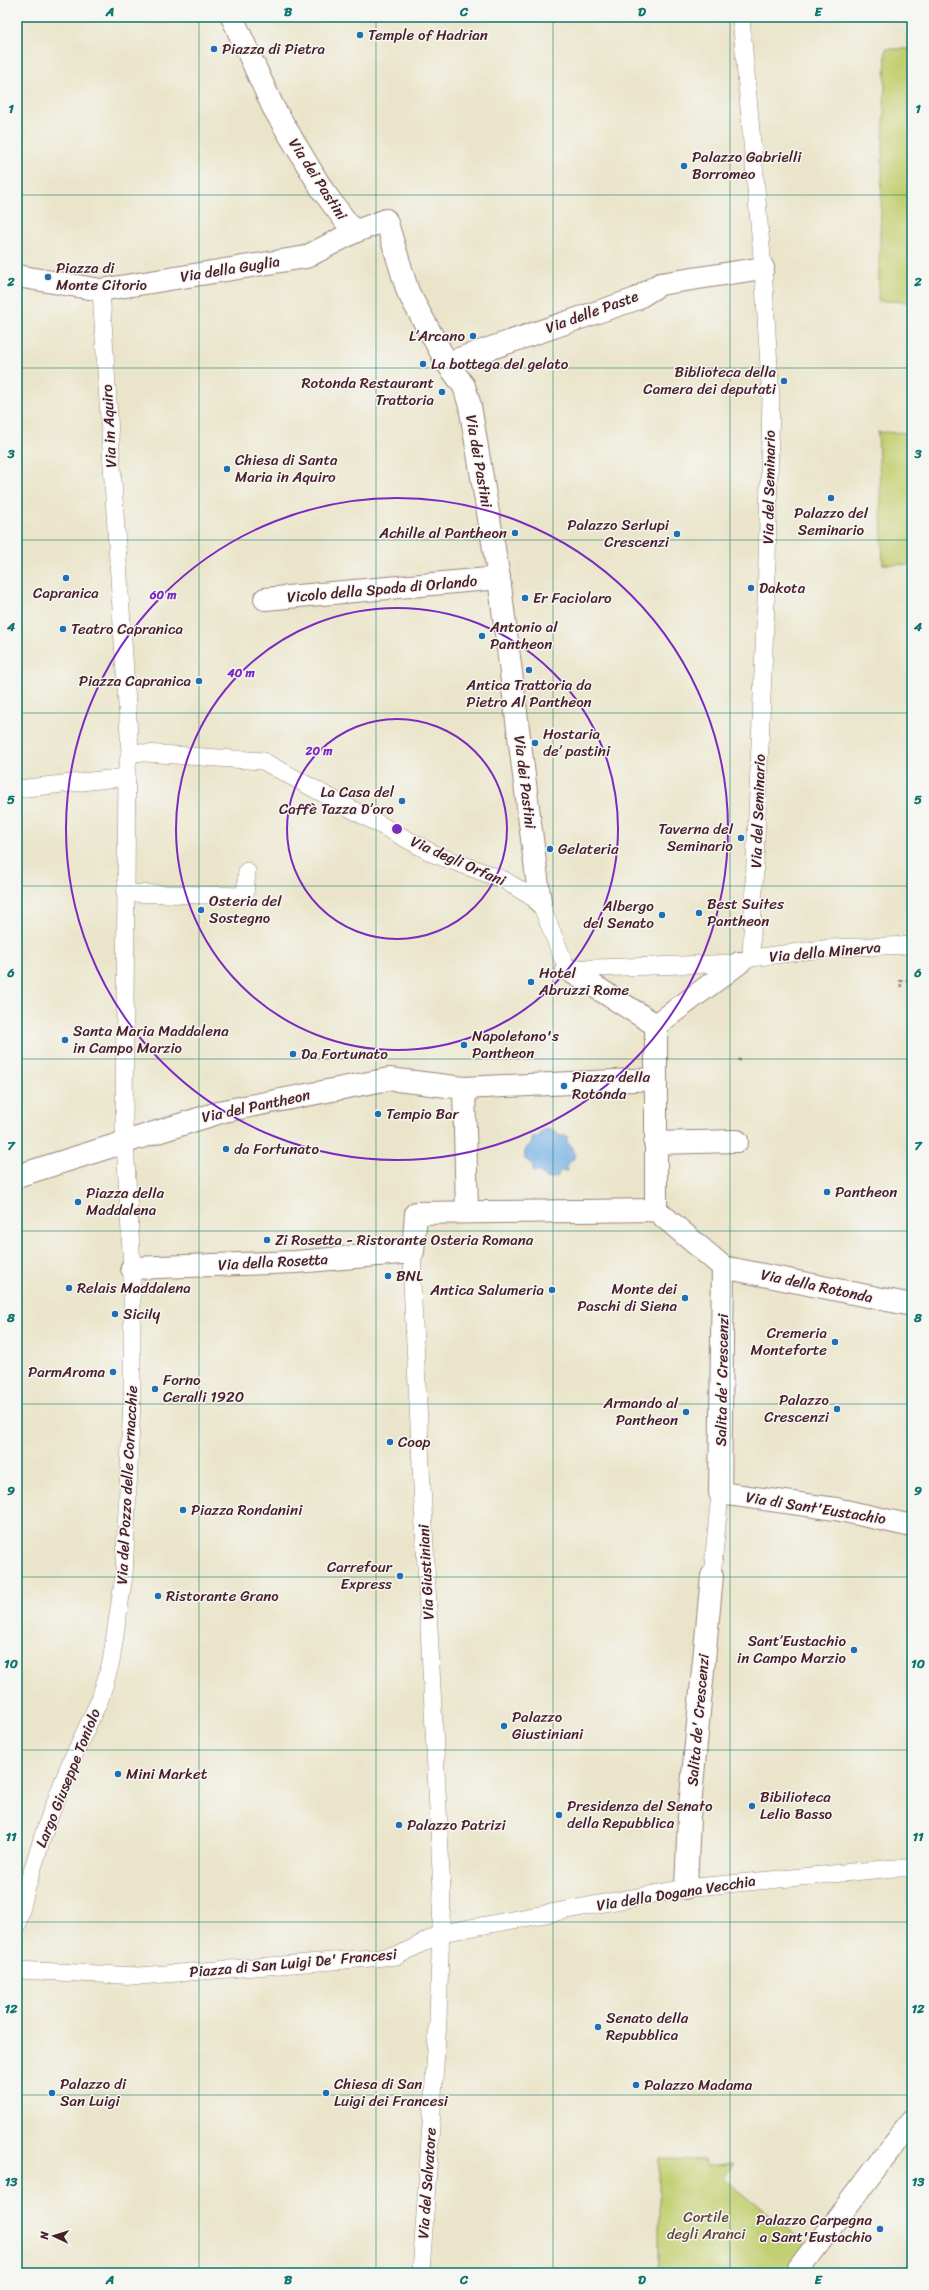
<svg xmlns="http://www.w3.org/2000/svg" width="929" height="2290" font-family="Sriracha,sans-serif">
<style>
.green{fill:#c2cf71;stroke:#86774e}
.water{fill:#71aee3;stroke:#5e6687}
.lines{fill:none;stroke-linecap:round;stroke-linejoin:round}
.lane-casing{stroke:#9a827a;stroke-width:18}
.street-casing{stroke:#9a827a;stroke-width:24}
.path{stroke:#9a827a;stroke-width:2.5;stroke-dasharray:3 3;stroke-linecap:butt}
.lane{stroke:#fff;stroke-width:17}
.street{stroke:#fff;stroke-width:22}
.grid{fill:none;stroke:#0f766e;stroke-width:1;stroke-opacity:0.55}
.ring{fill:none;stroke:#7b2cbf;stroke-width:2}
.poi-dot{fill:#1f6fb2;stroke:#f6f6f2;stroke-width:1.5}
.labels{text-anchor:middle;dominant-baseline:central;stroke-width:3;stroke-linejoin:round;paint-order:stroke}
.poi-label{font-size:15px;fill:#4a1f2b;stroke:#f6f6f2;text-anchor:start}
.street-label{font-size:15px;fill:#4a1f2b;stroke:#f6f6f2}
.park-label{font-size:15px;fill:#684b3c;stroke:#f6f6f2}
.centre{fill:#7b2cbf;stroke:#f6f6f2;stroke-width:2}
.ring-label{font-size:12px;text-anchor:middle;font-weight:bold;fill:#7b2cbf;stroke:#f6f6f2;stroke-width:3;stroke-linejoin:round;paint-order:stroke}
.neatline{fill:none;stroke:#0f766e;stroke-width:1.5}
.grid-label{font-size:13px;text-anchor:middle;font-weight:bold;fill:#0f766e}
</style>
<rect width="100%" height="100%" fill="#f6f6f2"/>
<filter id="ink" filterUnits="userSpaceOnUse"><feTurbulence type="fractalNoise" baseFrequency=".025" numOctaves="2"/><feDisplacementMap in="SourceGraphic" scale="8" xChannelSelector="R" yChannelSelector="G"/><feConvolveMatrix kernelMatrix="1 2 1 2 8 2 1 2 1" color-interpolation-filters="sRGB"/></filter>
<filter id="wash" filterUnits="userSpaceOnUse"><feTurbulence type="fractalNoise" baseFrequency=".012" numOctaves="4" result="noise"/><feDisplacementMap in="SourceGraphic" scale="16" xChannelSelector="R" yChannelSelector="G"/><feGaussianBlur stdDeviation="0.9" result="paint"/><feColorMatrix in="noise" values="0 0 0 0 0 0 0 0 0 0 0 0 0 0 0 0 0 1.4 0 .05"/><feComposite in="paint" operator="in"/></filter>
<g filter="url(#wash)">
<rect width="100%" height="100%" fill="#eae5ca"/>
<g class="green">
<polygon points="886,49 912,49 912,302 878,301"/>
<polygon points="878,432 912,433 912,565 883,564"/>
<polygon points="659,2158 704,2159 706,2166 734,2163 723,2178 809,2246 790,2273 659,2273"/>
</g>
<path class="water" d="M548,1129L555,1131L559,1136H567V1143L572,1146L575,1154L573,1160L567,1164L568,1171H560L557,1177L551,1179L544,1177L540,1172H533V1165L525,1159C524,1152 525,1147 532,1144V1137H539L542,1131Z"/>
</g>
<g filter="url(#ink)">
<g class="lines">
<defs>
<g id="lane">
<polyline points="741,17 763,268 771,399 766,601 751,958"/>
<polyline points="130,752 263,761 434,854 504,880 540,902 567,969 739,963 751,958 831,948 912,945"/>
<polyline points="17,789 127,777"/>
<polyline points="125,893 245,896 247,871"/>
<polyline points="413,1252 412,1283 442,1891 438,2021 421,2273"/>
<polyline points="712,1576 720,1493"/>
<polyline points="17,1927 26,1890 46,1826 69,1766 100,1699 111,1662 124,1575 132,1401 132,1268 124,1125 127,767 130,752 101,290"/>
<polyline points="17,1970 139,1976 397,1956 442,1933 686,1888 894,1868 912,1868"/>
</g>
<g id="street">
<polyline points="232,17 273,107 323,191 354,232 386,220 408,292 447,363 464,386 470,406 499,578 540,902"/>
<polyline points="17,276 101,290 306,257 354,232"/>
<polyline points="447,363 636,299 660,284 763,268"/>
<polyline points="265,599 499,578"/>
<polyline points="567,969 656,1025"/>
<polyline points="464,1088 655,1079"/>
<polyline points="655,1143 737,1141"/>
<polyline points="17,1176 224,1111 389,1079 464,1088 467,1212"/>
<polyline points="656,1210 656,1025 739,963"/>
<polyline points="723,1267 720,1493 836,1509 912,1526"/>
<polyline points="132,1268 296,1262 413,1252 416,1213 656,1210 723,1267 912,1305"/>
<polyline points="686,1888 689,1817 712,1576"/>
<polyline points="796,2273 912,2120"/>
</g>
</defs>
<use href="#lane" class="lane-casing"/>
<use href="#street" class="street-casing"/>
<g class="path">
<polyline points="901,987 900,981 912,980"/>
<polyline points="738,1060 743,1060"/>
</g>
<use href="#lane" class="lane"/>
<use href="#street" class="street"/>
</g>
</g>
<path class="grid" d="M199,17V2273M376,17V2273M553,17V2273M730,17V2273M17,195H912M17,368H912M17,540H912M17,713H912M17,886H912M17,1059H912M17,1231H912M17,1404H912M17,1577H912M17,1750H912M17,1922H912M17,2095H912"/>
<g class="ring">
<circle cx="397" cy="829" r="110"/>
<circle cx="397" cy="829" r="221"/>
<circle cx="397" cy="829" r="331"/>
</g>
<g class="poi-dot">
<circle cx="360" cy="35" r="4"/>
<circle cx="214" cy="49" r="4"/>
<circle cx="684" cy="166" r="4"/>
<circle cx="48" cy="277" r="4"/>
<circle cx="473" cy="336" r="4"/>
<circle cx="423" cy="364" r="4"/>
<circle cx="784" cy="381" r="4"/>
<circle cx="442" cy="392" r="4"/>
<circle cx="227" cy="469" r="4"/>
<circle cx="831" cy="498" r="4"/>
<circle cx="515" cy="533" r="4"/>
<circle cx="677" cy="534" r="4"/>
<circle cx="66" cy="578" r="4"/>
<circle cx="751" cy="588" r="4"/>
<circle cx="525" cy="598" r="4"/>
<circle cx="63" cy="629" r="4"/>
<circle cx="482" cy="636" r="4"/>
<circle cx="529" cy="670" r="4"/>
<circle cx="199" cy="681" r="4"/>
<circle cx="535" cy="743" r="4"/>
<circle cx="402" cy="801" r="4"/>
<circle cx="741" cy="838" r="4"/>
<circle cx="550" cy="849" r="4"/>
<circle cx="201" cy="910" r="4"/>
<circle cx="699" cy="913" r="4"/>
<circle cx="662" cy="915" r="4"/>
<circle cx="531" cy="982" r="4"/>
<circle cx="65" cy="1040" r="4"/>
<circle cx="464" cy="1045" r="4"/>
<circle cx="293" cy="1054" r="4"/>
<circle cx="564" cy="1086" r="4"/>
<circle cx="378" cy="1114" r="4"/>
<circle cx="226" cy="1149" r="4"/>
<circle cx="827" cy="1192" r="4"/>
<circle cx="78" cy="1202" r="4"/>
<circle cx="267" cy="1240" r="4"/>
<circle cx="388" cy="1276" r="4"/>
<circle cx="69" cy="1288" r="4"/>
<circle cx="552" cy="1290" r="4"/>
<circle cx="685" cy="1298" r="4"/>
<circle cx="115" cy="1314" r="4"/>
<circle cx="835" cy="1342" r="4"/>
<circle cx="113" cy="1372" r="4"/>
<circle cx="155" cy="1389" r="4"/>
<circle cx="837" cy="1409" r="4"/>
<circle cx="686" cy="1412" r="4"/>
<circle cx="390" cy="1442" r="4"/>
<circle cx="183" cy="1510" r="4"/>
<circle cx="400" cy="1576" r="4"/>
<circle cx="158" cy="1596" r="4"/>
<circle cx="854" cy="1650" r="4"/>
<circle cx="504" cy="1726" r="4"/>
<circle cx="118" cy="1774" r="4"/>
<circle cx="752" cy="1806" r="4"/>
<circle cx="559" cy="1815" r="4"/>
<circle cx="399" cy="1825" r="4"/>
<circle cx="598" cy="2027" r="4"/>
<circle cx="636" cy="2085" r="4"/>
<circle cx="52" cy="2093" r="4"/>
<circle cx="326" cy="2093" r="4"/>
<circle cx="880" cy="2229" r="4"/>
</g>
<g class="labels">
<g class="poi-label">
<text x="368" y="35">Temple of Hadrian</text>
<text x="222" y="49">Piazza di Pietra</text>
<text x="692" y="157">Palazzo Gabrielli<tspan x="692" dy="17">Borromeo</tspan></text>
<text x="56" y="268">Piazza di<tspan x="56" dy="17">Monte Citorio</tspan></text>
<text x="465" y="336" text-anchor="end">L’Arcano</text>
<text x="431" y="364">La bottega del gelato</text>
<text x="776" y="372" text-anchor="end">Biblioteca della<tspan x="776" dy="17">Camera dei deputati</tspan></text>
<text x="434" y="383" text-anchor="end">Rotonda Restaurant<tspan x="434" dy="17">Trattoria</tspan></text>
<text x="235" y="460">Chiesa di Santa<tspan x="235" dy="17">Maria in Aquiro</tspan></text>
<text x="831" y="513" text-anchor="middle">Palazzo del<tspan x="831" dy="17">Seminario</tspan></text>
<text x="669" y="525" text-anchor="end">Palazzo Serlupi<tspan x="669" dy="17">Crescenzi</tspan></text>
<text x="507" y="533" text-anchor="end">Achille al Pantheon</text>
<text x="759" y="588">Dakota</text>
<text x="66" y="593" text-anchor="middle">Capranica</text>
<text x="533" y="598">Er Faciolaro</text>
<text x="490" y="627">Antonio al<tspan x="490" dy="17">Pantheon</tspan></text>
<text x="71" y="629">Teatro Capranica</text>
<text x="191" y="681" text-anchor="end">Piazza Capranica</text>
<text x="529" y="685" text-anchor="middle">Antica Trattoria da<tspan x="529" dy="17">Pietro Al Pantheon</tspan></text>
<text x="543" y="734">Hostaria<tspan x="543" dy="17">de’ pastini</tspan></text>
<text x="394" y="792" text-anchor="end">La Casa del<tspan x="394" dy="17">Caffè Tazza D’oro</tspan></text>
<text x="733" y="829" text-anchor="end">Taverna del<tspan x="733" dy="17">Seminario</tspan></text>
<text x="558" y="849">Gelateria</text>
<text x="209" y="901">Osteria del<tspan x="209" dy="17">Sostegno</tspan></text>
<text x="707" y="904">Best Suites<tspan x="707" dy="17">Pantheon</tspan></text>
<text x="654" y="906" text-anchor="end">Albergo<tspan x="654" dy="17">del Senato</tspan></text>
<text x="539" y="973">Hotel<tspan x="539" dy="17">Abruzzi Rome</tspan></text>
<text x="73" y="1031">Santa Maria Maddalena<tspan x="73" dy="17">in Campo Marzio</tspan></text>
<text x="472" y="1036">Napoletano's<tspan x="472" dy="17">Pantheon</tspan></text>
<text x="301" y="1054">Da Fortunato</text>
<text x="572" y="1077">Piazza della<tspan x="572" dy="17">Rotonda</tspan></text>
<text x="386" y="1114">Tempio Bar</text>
<text x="234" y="1149">da Fortunato</text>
<text x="835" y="1192">Pantheon</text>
<text x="86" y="1193">Piazza della<tspan x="86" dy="17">Maddalena</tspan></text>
<text x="275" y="1240">Zi Rosetta - Ristorante Osteria Romana</text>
<text x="396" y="1276">BNL</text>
<text x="77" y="1288">Relais Maddalena</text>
<text x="677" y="1289" text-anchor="end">Monte dei<tspan x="677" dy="17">Paschi di Siena</tspan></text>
<text x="544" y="1290" text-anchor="end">Antica Salumeria</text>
<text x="123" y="1314">Sicily</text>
<text x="827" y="1333" text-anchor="end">Cremeria<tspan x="827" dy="17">Monteforte</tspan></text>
<text x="105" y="1372" text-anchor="end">ParmAroma</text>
<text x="163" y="1380">Forno<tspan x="163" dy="17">Ceralli 1920</tspan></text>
<text x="829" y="1400" text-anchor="end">Palazzo<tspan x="829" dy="17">Crescenzi</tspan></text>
<text x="678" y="1403" text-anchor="end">Armando al<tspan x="678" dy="17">Pantheon</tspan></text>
<text x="398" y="1442">Coop</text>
<text x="191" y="1510">Piazza Rondanini</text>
<text x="392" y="1567" text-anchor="end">Carrefour<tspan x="392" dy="17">Express</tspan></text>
<text x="166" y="1596">Ristorante Grano</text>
<text x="846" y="1641" text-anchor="end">Sant’Eustachio<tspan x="846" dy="17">in Campo Marzio</tspan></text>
<text x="512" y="1717">Palazzo<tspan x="512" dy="17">Giustiniani</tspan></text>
<text x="126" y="1774">Mini Market</text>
<text x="760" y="1797">Bibilioteca<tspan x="760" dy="17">Lelio Basso</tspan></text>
<text x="567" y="1806">Presidenza del Senato<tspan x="567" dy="17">della Repubblica</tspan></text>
<text x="407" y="1825">Palazzo Patrizi</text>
<text x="606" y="2018">Senato della<tspan x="606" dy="17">Repubblica</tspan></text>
<text x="60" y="2084">Palazzo di<tspan x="60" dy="17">San Luigi</tspan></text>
<text x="334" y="2084">Chiesa di San<tspan x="334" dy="17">Luigi dei Francesi</tspan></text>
<text x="644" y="2085">Palazzo Madama</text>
<text x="872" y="2220" text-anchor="end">Palazzo Carpegna<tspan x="872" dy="17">a Sant'Eustachio</tspan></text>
</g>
<g class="street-label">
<text transform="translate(318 179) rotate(57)">Via dei Pastini</text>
<text transform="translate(230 269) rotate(-9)">Via della Guglia</text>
<text transform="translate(592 312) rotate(-20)">Via delle Paste</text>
<text transform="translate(109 426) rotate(-93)">Via in Aquiro</text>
<text transform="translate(479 461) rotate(80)">Via dei Pastini</text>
<text transform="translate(769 487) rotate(-89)">Via del Seminario</text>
<text transform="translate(382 589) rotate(-5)">Vicolo della Spada di Orlando</text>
<text transform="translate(525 782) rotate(83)">Via dei Pastini</text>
<text transform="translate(758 811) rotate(-88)">Via del Seminario</text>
<text transform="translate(458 861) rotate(24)">Via degli Orfani</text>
<text transform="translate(825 952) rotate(-5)">Via della Minerva</text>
<text transform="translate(256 1106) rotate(-12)">Via del Pantheon</text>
<text transform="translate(273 1262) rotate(-3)">Via della Rosetta</text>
<text transform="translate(817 1286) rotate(12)">Via della Rotonda</text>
<text transform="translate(722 1380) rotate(-89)">Salita de' Crescenzi</text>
<text transform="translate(127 1485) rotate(-87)">Via del Pozzo delle Cornacchie</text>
<text transform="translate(816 1508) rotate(9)">Via di Sant'Eustachio</text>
<text transform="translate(426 1572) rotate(-93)">Via Giustiniani</text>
<text transform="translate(698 1720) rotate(-85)">Salita de' Crescenzi</text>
<text transform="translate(68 1778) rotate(-68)">Largo Giuseppe Toniolo</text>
<text transform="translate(676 1893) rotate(-9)">Via della Dogana Vecchia</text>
<text transform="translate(293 1963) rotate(-5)">Piazza di San Luigi De' Francesi</text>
<text transform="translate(427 2183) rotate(-86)">Via del Salvatore</text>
</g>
<g class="park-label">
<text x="706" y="2217">Cortile<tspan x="706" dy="17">degli Aranci</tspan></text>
</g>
</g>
<circle cx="397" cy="829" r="6" class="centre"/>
<g class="ring-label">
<text x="163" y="599">60 m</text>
<text x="241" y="677">40 m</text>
<text x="319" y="755">20 m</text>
</g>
<rect width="929" height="2290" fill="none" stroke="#f6f6f2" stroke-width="44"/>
<g transform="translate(54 2236) rotate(274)" stroke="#f6f6f2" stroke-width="3" paint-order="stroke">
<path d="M0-3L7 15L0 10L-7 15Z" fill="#4a1f2b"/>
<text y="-6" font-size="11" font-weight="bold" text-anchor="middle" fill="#4a1f2b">N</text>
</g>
<rect x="22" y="22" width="885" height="2246" class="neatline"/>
<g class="grid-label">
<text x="110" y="16">A</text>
<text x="288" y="16">B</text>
<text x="464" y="16">C</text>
<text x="642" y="16">D</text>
<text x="818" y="16">E</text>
<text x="11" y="113">1</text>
<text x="918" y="113">1</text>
<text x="11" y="286">2</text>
<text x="918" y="286">2</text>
<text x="11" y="458">3</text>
<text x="918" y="458">3</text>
<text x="11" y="631">4</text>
<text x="918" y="631">4</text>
<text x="11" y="804">5</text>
<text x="918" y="804">5</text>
<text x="11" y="977">6</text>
<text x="918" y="977">6</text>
<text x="11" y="1150">7</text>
<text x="918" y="1150">7</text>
<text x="11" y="1322">8</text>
<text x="918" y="1322">8</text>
<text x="11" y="1495">9</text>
<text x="918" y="1495">9</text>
<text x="11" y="1668">10</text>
<text x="918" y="1668">10</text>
<text x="11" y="1841">11</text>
<text x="918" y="1841">11</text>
<text x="11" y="2013">12</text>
<text x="918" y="2013">12</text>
<text x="11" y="2186">13</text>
<text x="918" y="2186">13</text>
<text x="110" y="2284">A</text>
<text x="288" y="2284">B</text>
<text x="464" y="2284">C</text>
<text x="642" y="2284">D</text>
<text x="818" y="2284">E</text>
</g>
</svg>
